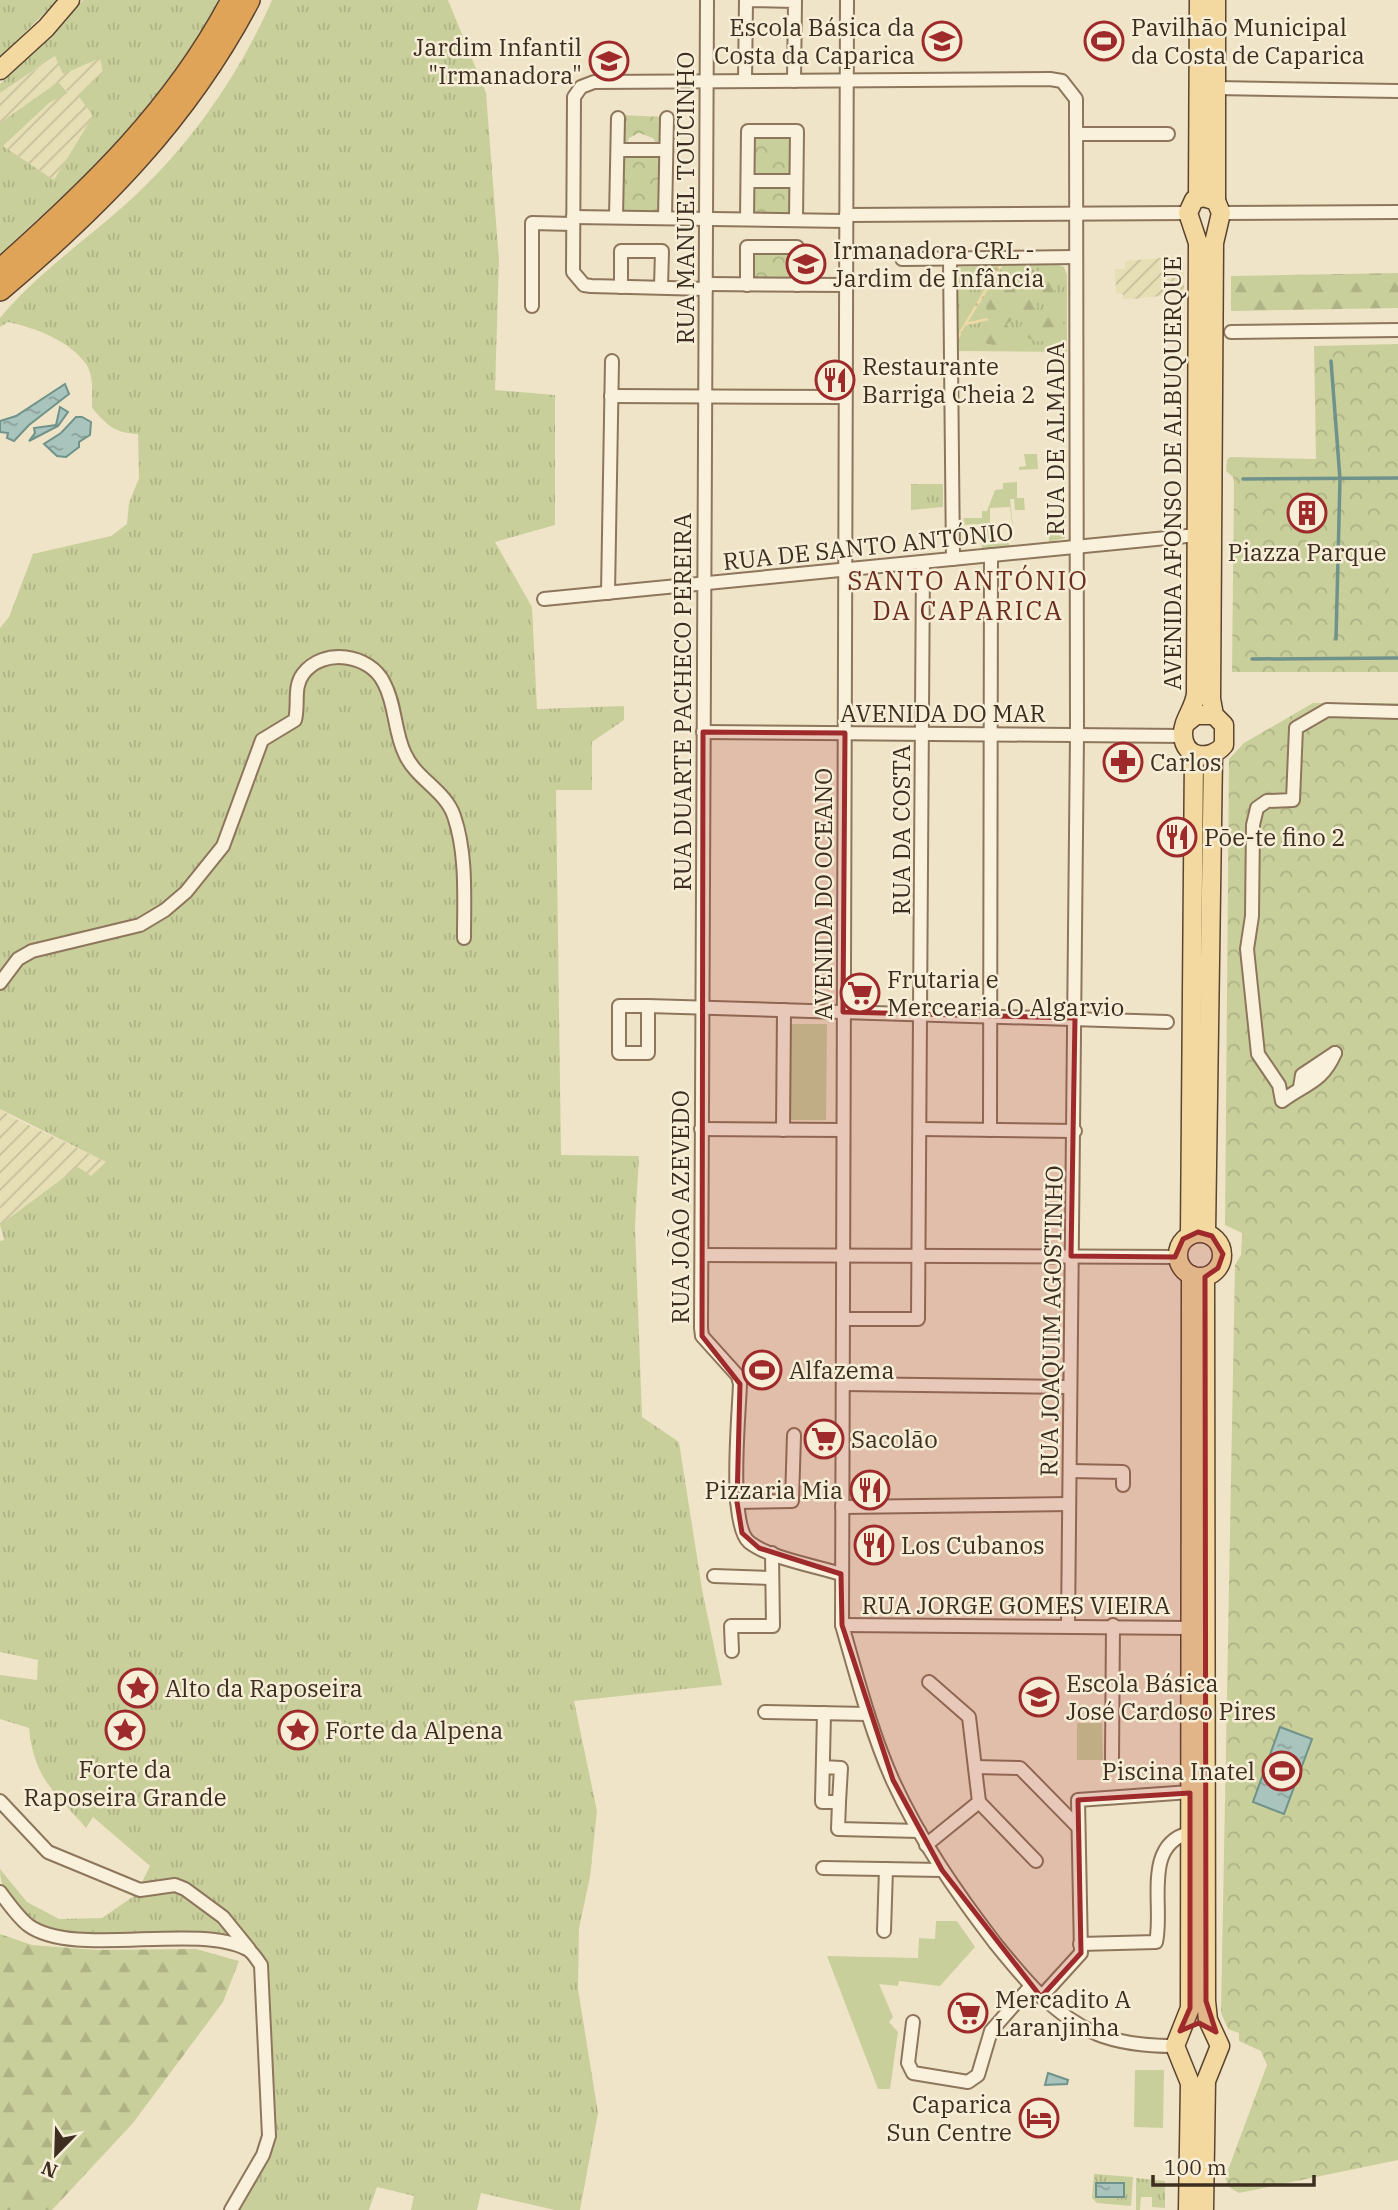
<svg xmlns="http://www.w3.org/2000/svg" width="1398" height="2210" font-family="'IBM Plex Serif',serif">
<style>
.farmland{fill:url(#farmland-furrows)}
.grass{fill:url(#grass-tufts)}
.forest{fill:url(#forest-firs)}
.sand{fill:url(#sand-dots)}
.park{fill:url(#park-crowns)}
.garden{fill:#c9cf9b}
.water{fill:url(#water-ripples);stroke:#6f938a;stroke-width:2}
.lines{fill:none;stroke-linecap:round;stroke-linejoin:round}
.stream{stroke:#6f938a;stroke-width:3.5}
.street-casing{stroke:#8d765c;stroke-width:16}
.primary-casing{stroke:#5b4430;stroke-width:21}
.highway-casing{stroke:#5b4430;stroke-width:24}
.street{stroke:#faf1dc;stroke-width:12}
.primary{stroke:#f3d9a0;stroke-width:18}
.highway{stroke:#e0a458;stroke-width:21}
.marked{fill:#9e2a2b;fill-opacity:0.2;stroke:#9e2a2b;stroke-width:5;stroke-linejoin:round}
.labels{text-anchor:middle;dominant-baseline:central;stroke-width:5;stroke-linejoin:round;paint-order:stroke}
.poi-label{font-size:24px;fill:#3d2e20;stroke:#f7eed8;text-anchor:start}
.street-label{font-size:24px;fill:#3d2e20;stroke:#f7eed8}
.neighbourhood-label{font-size:26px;letter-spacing:2px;fill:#6b2e1e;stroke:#f7eed8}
</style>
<defs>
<pattern id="farmland-furrows" width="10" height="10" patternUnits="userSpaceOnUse" patternTransform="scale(1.75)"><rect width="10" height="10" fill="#e6deb5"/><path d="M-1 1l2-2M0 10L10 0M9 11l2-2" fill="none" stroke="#c6bf9b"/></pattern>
<pattern id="grass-tufts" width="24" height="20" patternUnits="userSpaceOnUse" patternTransform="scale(1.75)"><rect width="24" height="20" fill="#c9cf9b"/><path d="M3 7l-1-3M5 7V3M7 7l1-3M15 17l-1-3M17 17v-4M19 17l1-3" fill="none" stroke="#aeb285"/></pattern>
<pattern id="forest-firs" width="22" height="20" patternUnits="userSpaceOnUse" patternTransform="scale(1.75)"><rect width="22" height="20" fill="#c9cf9b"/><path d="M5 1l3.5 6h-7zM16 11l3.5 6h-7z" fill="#aeb285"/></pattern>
<pattern id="sand-dots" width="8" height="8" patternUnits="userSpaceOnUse" patternTransform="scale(1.75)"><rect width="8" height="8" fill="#ecd9a5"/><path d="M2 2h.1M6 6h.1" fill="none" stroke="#cbbb8e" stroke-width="1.8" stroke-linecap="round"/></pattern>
<pattern id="park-crowns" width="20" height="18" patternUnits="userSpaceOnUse" patternTransform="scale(1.75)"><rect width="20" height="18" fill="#c9cf9b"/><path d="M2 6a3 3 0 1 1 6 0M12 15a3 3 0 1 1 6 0" fill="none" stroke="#aeb285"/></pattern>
<pattern id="water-ripples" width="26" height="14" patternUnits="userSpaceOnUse" patternTransform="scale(1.75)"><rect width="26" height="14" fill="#a9c4bc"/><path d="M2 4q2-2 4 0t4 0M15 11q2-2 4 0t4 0" fill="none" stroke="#8ba098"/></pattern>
</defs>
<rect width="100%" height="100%" fill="#f0e4c8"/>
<g class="farmland">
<polygon points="56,56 101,58 103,73 94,116 54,180 3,146 49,103 68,92 58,82 0,123 0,93"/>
<polygon points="1184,256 1184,293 1135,299 1123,299 1123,294 1116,293 1115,269 1125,269 1125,261"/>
<polygon points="0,1109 14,1118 106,1162 91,1176 28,1206 0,1225"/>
</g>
<g class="grass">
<polygon points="0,0 58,0 0,57"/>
<path d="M83,0H218C172,102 80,180 0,254V123L58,82L68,93L49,103L3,146L54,180L93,116L78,95L103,73L100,58L63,74L55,56L0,93V84Z"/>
<path d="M272,0H448L486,93L499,260L495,390L555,395V525L495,542L532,607L537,709L624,706V720L592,742V790H556L561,1155L639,1156L635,1226L642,1417L679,1442L702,1589L722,1685L574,1701L597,1811L590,1877L579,1928L578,1989L598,2113L580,2210H555L481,2193L477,2210H411L414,2196L377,2187L369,2210H237L274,2141L269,1967L240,1931L185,1882L168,1879L140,1886L150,1866L93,1817L86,1828C54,1791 34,1779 29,1728L0,1719V1675L37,1680L38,1660L0,1652V1241L4,1240L0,1225L78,1167L91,1176L106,1162L0,1109V628L9,617L33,554L111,536L127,524L129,503L139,478L138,434C114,433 107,425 92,408C92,395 94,375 86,364C69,340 35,328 8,322L0,327V318C41,268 100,231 146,185C198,134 243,67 272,0Z"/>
<polygon points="1056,264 1064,267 1067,275 1067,352 955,351 958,267"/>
<polygon points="911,484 943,484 943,507 911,510"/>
<path d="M0,1869L27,1902L59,1919L102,1918L134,1896L178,1892L226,1928L233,1939C217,1938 200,1935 184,1934C130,1932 52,1950 15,1902C5,1890 0,1885 0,1869Z"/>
<polygon points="1094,2174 1133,2177 1131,2206 1097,2203 1092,2198"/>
<polygon points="1136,2178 1165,2181 1165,2208 1152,2207 1152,2197 1141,2197 1140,2210 1136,2210"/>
</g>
<g class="forest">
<path d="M1010,269C1021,274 1032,276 1043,269L1057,273L1059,281L1054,293L1041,295L1038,292L1031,297L1038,306L1033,320L1039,324L1043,315L1050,313L1051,307L1059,306L1065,330L1061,338C1041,340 1035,348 1019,329L1025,319L1019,314L1007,324L1012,339L1003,346L987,344L981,334L990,321L984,300L1002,274Z"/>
<polygon points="1398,273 1398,308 1231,311 1231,276"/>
<polygon points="0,1934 32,1945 97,1950 196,1949 239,1961 223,2002 133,2123 52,2210 0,2210"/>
</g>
<polygon class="sand" points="999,265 1003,265 968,322 987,318 989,320 965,326 955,347 955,339"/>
<g class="park">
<polygon points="620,115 664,117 664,146 657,145 653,138 639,133 629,138 627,144 621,144"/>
<polygon points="748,131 797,131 796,220 747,219"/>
<polygon points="622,156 662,158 661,218 621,217"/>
<rect x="747" y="247" width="50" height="38"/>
<polygon points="1398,344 1398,672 1232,672 1234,483 1233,477 1226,471 1227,460 1230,457 1316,459 1314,346"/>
<polygon points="1313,703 1398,703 1398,2160 1239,2193 1229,2187 1225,2178 1267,2065 1261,2051 1239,2041 1239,2033 1228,2029 1221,2013 1235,1265 1241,1255 1242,1233 1225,1225 1229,759 1244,743"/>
</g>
<g class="garden">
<polygon points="1024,454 1037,454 1038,469 1019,470 1019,467 1026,466"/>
<polygon points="1017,482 1017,498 1024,498 1025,510 1015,510 1014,499 1010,499 1015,546 1010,507 990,508 990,544 1009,543 1009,547 982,550 981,524 962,525 964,518 982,518 982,511 987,511 995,490 1003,489 1003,483"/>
<polygon points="1063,515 1066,515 1065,538 1049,542 1048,520 1060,519 1052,521 1053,534 1061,534 1064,531"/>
<polygon points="1398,534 1398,604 1389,605 1388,535"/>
<polygon points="787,1024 827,1024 826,1120 786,1120"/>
<polygon points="1077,1723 1102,1723 1103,1760 1077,1760"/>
<polygon points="936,1921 957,1921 975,1947 940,1986 899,1981 898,1986 879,1984 893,2017 889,2022 898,2032 890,2089 878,2089 827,1956 918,1958 919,1938 935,1939"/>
<polygon points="1135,2070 1164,2070 1163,2128 1134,2127"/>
</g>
<g class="water">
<polygon points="65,384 69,394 29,425 14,441 7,438 8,433 0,432 0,421 16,416"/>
<polygon points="60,407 68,412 58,426 29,441 35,433 34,428 56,425"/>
<polygon points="76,417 82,417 91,422 90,435 79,442 79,447 66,457 57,456 44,444 61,433"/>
<polygon points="1280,1727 1312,1739 1284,1814 1253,1802"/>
<polygon points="1048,2073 1068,2080 1067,2084 1045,2085"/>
<rect x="1096" y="2183" width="28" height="14"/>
</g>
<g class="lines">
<g class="stream">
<polyline points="1331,361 1340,479 1336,639"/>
<polyline points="1243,479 1398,478"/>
<polyline points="1252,659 1398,658"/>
</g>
<defs>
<g id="street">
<path d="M707,0L701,1328L702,1336L738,1376L740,1384C739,1415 728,1524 749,1542C769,1558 816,1566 841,1574"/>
<path d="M847,0L842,1625C857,1677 871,1732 893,1781C920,1840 956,1892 995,1943C1024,1979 1053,2015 1097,2034C1122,2044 1148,2046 1175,2046"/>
<polyline points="745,81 746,0 795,1 794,81"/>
<polyline points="1216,88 1398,91"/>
<polyline points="1076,134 1168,134"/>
<polyline points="618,150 666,150"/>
<polyline points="748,181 796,181"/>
<polyline points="1221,213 1398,212"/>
<polyline points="846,215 1188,213"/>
<polyline points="573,217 846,221"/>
<polyline points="616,217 618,118"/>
<polyline points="665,218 667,118"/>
<polyline points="747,219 748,131 797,131 796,220"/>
<polyline points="902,259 1075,257"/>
<polyline points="950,259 953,559"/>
<polyline points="706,284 846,285"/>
<polyline points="747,285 747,247 797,247 797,285"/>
<polyline points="621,287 621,251 662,251 661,287"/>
<polyline points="706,289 591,286 584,285 573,272 574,97 581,87 594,82 1050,79 1062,81 1076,99 1077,735 1068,1625"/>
<polyline points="532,306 532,223 573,224"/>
<polyline points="1231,332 1398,330"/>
<polyline points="611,396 845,397"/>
<polyline points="608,593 612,361"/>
<polyline points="544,599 1197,535"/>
<polyline points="703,732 1183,736"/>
<path d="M0,983L18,959L32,951L140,925L165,910L186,892L223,846L262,740L295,720C299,705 293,687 303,674C323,647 370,654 384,683C396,705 394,732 405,754C416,779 445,790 454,816C467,854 464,898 464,938"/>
<polyline points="648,1006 648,1053 619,1053 619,1006 648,1006 1167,1022"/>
<path d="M1335,1053C1322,1083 1306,1083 1282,1101L1279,1085L1258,1054L1247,949L1252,916L1253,825L1257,808L1267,801L1293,800L1296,728L1327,710L1398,712"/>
<polyline points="1300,1087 1302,1075 1335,1053"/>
<polyline points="701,1129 842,1130"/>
<polyline points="921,1129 1075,1131"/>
<polyline points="783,1130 784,1010"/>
<polyline points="990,1130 991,555"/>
<polyline points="702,1255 1178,1257"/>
<polyline points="843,1319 918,1319 923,562"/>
<polyline points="843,1384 1069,1387"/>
<polyline points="1070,1471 1123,1472 1123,1485"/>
<polyline points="737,1502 792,1501 794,1435"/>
<polyline points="842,1507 1069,1504"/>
<polyline points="714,1576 772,1578"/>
<polyline points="842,1625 1190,1628"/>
<polyline points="732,1651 731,1626 773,1626 772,1553"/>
<polyline points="765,1712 868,1714"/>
<polyline points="1112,1759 1113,1625"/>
<polyline points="823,1767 841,1768 839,1802 822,1802 824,1713"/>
<polyline points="975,1767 1020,1768 1078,1827"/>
<polyline points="0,1801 48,1852 140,1890 175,1885 185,1889 223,1917 249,1949"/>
<polyline points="839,1802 838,1829 919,1831"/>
<polyline points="979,1802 1036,1861"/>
<polyline points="926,1845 979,1802 969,1717 929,1682"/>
<polyline points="823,1868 942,1870"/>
<path d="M0,1892C8,1903 18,1917 28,1925C74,1959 194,1922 247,1949C253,1952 257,1960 261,1965L269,2136L263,2155L231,2210"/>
<polyline points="884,1931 886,1869"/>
<path d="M1080,1944L1156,1942C1164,1907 1142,1845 1189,1833"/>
<polyline points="1041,1997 1081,1953 1078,1800 1190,1792"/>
<polyline points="913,2022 908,2063 913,2073 968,2082 978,2075 991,2031 1030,1987"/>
</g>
<g id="primary">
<polyline points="0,70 46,28 70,0"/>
<polyline points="1198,198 1199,0"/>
<polyline points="1216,201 1216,0"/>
<path d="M1186,723L1196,715H1214L1224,725V745C1211,761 1184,759 1183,735C1182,721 1195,708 1196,693L1198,243L1188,213L1194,200L1203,197L1216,201L1221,213L1214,243L1211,699L1214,715"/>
<circle cx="1200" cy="1255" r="22"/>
<polyline points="1206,1233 1213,755"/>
<polyline points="1190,1234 1194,754"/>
<polyline points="1188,2210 1190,2083 1175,2046 1190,2008 1191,1275"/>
<polyline points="1204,2210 1206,2081 1220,2046 1208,2020 1206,2001 1205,1277"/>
</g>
<g id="highway">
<path d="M0,270C91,189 175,109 232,0"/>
<path d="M0,290C101,205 187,118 249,0"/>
</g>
</defs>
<use href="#street" class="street-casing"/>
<use href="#primary" class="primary-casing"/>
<use href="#highway" class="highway-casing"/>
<use href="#street" class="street"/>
<use href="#primary" class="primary"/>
<use href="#highway" class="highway"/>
</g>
<path class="marked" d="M703,732L845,733L843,1012L1075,1018L1071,1256L1175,1257L1183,1239L1198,1232L1212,1236L1223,1254L1218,1268L1205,1277L1206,2001L1216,2032L1199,2023L1180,2031L1190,2008V1793L1078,1800L1081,1953L1041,1997L942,1870L893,1780L842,1625L841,1574L759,1548L742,1533L737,1502L740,1384L702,1336Z"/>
<defs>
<symbol id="school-ring" viewBox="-11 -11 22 22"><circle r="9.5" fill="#f7eed8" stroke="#9e2a2b" stroke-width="1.5"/><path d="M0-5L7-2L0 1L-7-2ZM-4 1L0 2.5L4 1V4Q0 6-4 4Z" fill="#9e2a2b"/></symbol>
<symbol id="stadium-ring" viewBox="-11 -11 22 22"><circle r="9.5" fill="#f7eed8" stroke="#9e2a2b" stroke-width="1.5"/><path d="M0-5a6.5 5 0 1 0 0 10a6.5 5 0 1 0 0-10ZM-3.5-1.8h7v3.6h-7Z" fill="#9e2a2b"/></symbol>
<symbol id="restaurant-ring" viewBox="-11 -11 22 22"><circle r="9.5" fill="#f7eed8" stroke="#9e2a2b" stroke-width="1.5"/><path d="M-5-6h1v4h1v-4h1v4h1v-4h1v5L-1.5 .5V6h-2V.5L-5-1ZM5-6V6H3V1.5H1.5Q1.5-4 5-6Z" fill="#9e2a2b"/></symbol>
<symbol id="building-ring" viewBox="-11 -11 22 22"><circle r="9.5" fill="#f7eed8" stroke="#9e2a2b" stroke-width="1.5"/><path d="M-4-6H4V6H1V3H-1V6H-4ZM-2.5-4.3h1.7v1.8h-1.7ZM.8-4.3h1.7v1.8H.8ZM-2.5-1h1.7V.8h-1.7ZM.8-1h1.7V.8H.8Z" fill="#9e2a2b"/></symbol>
<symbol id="pharmacy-ring" viewBox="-11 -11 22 22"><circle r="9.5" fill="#f7eed8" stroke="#9e2a2b" stroke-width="1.5"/><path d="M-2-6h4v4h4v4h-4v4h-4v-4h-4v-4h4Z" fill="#9e2a2b"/></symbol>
<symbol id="supermarket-ring" viewBox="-11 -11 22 22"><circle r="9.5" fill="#f7eed8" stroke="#9e2a2b" stroke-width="1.5"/><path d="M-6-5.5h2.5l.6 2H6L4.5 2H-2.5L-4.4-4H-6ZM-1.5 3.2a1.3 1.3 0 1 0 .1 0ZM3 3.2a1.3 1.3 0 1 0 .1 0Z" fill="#9e2a2b"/></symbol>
<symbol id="sight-ring" viewBox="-11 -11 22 22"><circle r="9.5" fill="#f7eed8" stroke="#9e2a2b" stroke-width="1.5"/><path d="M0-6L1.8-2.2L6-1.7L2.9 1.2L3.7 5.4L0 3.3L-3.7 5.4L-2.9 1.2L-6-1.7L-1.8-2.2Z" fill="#9e2a2b"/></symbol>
<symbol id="hotel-ring" viewBox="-11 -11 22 22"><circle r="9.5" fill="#f7eed8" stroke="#9e2a2b" stroke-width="1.5"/><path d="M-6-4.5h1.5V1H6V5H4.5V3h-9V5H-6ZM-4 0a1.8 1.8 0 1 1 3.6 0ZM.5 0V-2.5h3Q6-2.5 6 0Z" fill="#9e2a2b"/></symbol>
</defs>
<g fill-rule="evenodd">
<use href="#school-ring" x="920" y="19" width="44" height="44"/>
<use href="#stadium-ring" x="1082" y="19" width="44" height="44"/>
<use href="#school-ring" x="587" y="39" width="44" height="44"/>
<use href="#school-ring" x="784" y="242" width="44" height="44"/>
<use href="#restaurant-ring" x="813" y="358" width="44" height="44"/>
<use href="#building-ring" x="1285" y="491" width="44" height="44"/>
<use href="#pharmacy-ring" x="1101" y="740" width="44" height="44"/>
<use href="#restaurant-ring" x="1155" y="815" width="44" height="44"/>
<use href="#supermarket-ring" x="838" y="971" width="44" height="44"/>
<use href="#stadium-ring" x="740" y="1348" width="44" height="44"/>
<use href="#supermarket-ring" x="802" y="1417" width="44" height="44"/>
<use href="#restaurant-ring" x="848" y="1468" width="44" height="44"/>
<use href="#restaurant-ring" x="852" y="1523" width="44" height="44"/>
<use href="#sight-ring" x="116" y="1666" width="44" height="44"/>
<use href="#school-ring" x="1017" y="1675" width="44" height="44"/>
<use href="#sight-ring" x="103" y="1708" width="44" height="44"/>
<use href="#sight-ring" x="276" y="1708" width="44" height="44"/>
<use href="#stadium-ring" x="1260" y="1749" width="44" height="44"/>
<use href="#supermarket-ring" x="946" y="1991" width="44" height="44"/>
<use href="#hotel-ring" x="1017" y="2096" width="44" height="44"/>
</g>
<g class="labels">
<g class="poi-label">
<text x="915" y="27" text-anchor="end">Escola Básica da<tspan x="915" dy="28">Costa da Caparica</tspan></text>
<text x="1131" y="27">Pavilhão Municipal<tspan x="1131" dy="28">da Costa de Caparica</tspan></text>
<text x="582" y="47" text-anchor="end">Jardim Infantil<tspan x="582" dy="28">"Irmanadora"</tspan></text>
<text x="833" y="250">Irmanadora CRL -<tspan x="833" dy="28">Jardim de Infância</tspan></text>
<text x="862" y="366">Restaurante<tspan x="862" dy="28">Barriga Cheia 2</tspan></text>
<text x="1307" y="552" text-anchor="middle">Piazza Parque</text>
<text x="1150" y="762">Carlos</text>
<text x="1204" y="837">Põe-te fino 2</text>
<text x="887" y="979">Frutaria e<tspan x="887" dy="28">Mercearia O Algarvio</tspan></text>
<text x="789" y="1370">Alfazema</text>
<text x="851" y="1439">Sacolão</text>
<text x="843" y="1490" text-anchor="end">Pizzaria Mia</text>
<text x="901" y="1545">Los Cubanos</text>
<text x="1066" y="1683">Escola Básica<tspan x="1066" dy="28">José Cardoso Pires</tspan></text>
<text x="165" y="1688">Alto da Raposeira</text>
<text x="325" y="1730">Forte da Alpena</text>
<text x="125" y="1769" text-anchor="middle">Forte da<tspan x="125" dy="28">Raposeira Grande</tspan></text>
<text x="1255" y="1771" text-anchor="end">Piscina Inatel</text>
<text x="995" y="1999">Mercadito A<tspan x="995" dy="28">Laranjinha</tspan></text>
<text x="1012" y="2104" text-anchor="end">Caparica<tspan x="1012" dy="28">Sun Centre</tspan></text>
</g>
<g class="street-label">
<text transform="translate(685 198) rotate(-90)">RUA MANUEL TOUCINHO</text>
<text transform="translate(1055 439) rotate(-90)">RUA DE ALMADA</text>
<text transform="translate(1172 473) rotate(-90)">AVENIDA AFONSO DE ALBUQUERQUE</text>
<text transform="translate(868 546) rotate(-6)">RUA DE SANTO ANTÓNIO</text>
<text transform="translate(682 702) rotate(-90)">RUA DUARTE PACHECO PEREIRA</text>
<text x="943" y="713">AVENIDA DO MAR</text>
<text transform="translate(901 830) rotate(-90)">RUA DA COSTA</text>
<text transform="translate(823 894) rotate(-90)">AVENIDA DO OCEANO</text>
<text transform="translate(680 1207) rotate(-90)">RUA JOÃO AZEVEDO</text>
<text transform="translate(1051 1321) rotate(-89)">RUA JOAQUIM AGOSTINHO</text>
<text x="1016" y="1605">RUA JORGE GOMES VIEIRA</text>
</g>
<g class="neighbourhood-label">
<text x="968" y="580">SANTO ANTÓNIO<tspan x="968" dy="30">DA CAPARICA</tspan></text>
</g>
</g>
<g transform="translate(56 2154) rotate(203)" stroke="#f7eed8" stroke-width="5" paint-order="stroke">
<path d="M0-5L12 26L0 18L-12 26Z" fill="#3d2e20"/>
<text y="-10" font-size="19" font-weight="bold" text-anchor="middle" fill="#3d2e20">N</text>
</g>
<path d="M1153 2175v10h161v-10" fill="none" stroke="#3d2e20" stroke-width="3.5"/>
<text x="1164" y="2175" font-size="21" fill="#3d2e20" stroke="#f7eed8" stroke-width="5" paint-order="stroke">100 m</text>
</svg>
